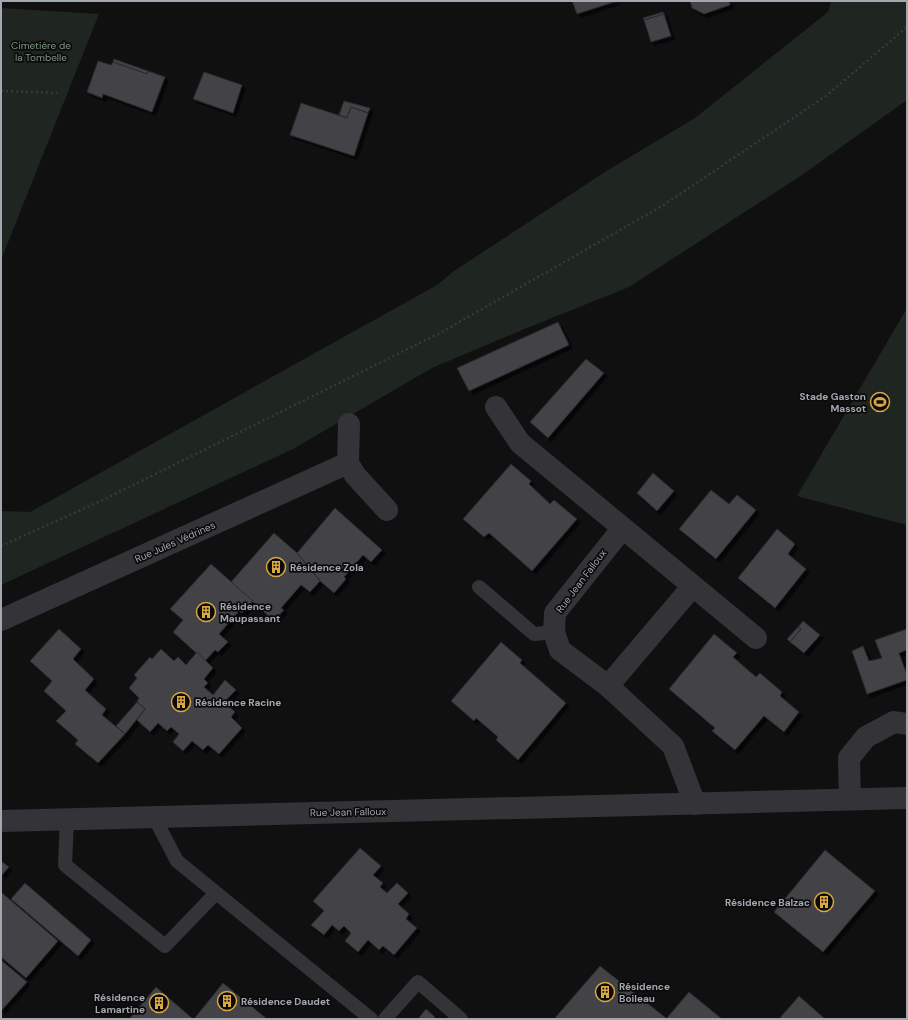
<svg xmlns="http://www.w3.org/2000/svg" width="908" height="1020" font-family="'DM Sans',sans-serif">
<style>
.green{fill:#1f2520}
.building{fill:#424346;stroke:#2a2a2d;filter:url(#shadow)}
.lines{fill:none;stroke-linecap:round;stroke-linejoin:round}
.path{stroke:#38393d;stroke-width:2.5;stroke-dasharray:2 3;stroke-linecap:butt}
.service{stroke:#343438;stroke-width:14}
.minor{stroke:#343438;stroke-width:22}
.labels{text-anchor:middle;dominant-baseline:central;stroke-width:3.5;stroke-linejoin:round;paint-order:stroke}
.park-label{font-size:10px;fill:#7c997e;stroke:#0b0b0c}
.poi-label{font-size:10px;font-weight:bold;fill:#a3a7b0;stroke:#0b0b0c;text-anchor:start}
.street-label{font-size:10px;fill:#a3a7b0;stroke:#0b0b0c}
</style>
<defs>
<filter id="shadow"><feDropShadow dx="3.5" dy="3.5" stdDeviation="0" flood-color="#0009"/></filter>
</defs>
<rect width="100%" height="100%" fill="#101011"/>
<g class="green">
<polygon points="831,1 907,1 907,100 802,175 629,287 522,330 432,368 293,449 1,585 1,511 30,512 437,285 454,271 608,170 695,118 828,12"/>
<polygon points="1,8 99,14 1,260"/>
<polygon points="907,308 907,525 797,496"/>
</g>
<g class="building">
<polygon points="572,1 617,1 577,14"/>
<polygon points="690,1 729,1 730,5 704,14 692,8"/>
<polygon points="663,12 664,14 644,20 643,18"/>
<polygon points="664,14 671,36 651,42 644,20"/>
<polygon points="114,59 148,71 147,74 113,62"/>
<polygon points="98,61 111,65 113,62 147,74 148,71 165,77 152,112 103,94 102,98 87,92"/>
<polygon points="204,72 242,85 233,113 193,99"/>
<polygon points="344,101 370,108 368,113 351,107 347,118 339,115"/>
<polygon points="301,103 347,118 351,107 368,113 354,156 290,135"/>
<polygon points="558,322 569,345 469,391 457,368"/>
<polygon points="586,359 604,373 548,438 530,422"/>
<polygon points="511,464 531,481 529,484 550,504 554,500 577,519 532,571 489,533 484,537 463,519"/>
<polygon points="653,473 674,491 657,511 637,493"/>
<polygon points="711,490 729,504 737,495 756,510 716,559 679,529"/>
<polygon points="335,508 382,550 371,562 363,555 344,577 346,579 334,593 320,581 297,553"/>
<polygon points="777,529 795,544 788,554 806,569 775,608 738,578"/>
<polygon points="274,533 297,553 320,581 310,592 301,585 281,608 284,610 274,621 231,582"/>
<polygon points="211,564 253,601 242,613 239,611 219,634 228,642 218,652 215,650 205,661 173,632 183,620 170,609"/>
<polygon points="803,621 820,635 804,653 790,642 801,629 798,627"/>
<polygon points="798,627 801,629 790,642 787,639"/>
<polygon points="59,629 81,649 73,659 94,679 85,690 106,709 102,715 125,734 98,763 75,744 78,740 56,721 66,711 44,691 52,681 30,661"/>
<polygon points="907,629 907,650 899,653 907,675 907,680 867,694 852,651 863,646 869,661 882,658 875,640"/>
<polygon points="714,634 737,653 733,657 756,677 760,673 782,692 780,696 799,712 784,732 764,716 735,750 712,731 715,728 669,689"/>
<polygon points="501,642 522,660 520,663 566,703 518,760 496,740 498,737 476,718 474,721 451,701"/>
<polygon points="161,649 174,661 178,657 186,665 197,652 213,668 204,679 208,683 204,687 213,695 225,680 236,690 224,702 235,712 231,717 242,728 219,754 208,745 203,750 192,741 183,751 173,742 179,734 171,727 167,731 158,723 150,732 137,720 145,709 137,702 139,698 129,688 137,678 134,675 150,657 152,659"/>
<polygon points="137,702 145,709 125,734 116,726"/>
<polygon points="360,848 381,866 373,875 383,883 380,887 387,893 397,883 408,893 398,904 409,914 406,919 417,928 394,955 383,946 379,950 368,940 358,952 345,941 351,933 344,926 339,931 332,925 324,935 311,925 324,911 313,901"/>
<polygon points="825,850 875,891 823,952 774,912"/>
<polygon points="1,861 9,867 1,876"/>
<polygon points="25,883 91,940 78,956 11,899"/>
<polygon points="1,892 58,941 26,978 1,957"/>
<polygon points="1,960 27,982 1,1011"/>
<polygon points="600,966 666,1018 666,1019 554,1019"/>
<polygon points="223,983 267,1019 194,1019"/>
<polygon points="156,987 193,1019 129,1019"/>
<polygon points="689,992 722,1019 666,1019"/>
<polygon points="799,996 825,1019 779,1019"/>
<polygon points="426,1009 435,1017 434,1019 418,1019"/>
</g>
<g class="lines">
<g class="path">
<polyline points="1,91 57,93"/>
<polyline points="1,546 105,499 442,332 662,206 826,96 907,27"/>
</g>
<g class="service">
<polyline points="479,587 534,634 554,632"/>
<polyline points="154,817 177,861 371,1019"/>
<polyline points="67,819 65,865 165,946 216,893"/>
<polyline points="385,1019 418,982 461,1019"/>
</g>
<g class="minor">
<polyline points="496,407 520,443 756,638"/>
<polyline points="349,424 348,463 355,475 387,510"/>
<polyline points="622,529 555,613 554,632 560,650 608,686 673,746 695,804"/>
<polyline points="1,620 348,463"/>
<polyline points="608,686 692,587"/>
<polyline points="850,799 849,758 866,737 894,722 907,724"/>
<polyline points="1,821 907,798"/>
</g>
</g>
<defs>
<symbol id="stadium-ring" viewBox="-11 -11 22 22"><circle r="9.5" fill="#0b0b0c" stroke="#daa840" stroke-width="1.5"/><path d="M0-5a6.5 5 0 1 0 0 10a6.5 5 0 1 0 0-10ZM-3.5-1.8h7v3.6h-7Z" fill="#daa840"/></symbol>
<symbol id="building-ring" viewBox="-11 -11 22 22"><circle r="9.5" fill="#0b0b0c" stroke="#daa840" stroke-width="1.5"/><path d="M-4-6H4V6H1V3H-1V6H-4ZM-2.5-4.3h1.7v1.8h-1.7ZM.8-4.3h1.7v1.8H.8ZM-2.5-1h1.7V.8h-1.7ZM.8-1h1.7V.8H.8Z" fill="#daa840"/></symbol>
</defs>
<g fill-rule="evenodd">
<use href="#stadium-ring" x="869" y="391" width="22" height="22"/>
<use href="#building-ring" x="265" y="556" width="22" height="22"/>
<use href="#building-ring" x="195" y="601" width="22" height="22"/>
<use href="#building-ring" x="170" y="691" width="22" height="22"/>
<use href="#building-ring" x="813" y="891" width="22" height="22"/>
<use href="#building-ring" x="594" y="981" width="22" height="22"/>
<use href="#building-ring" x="216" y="990" width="22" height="22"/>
<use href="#building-ring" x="148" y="992" width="22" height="22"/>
</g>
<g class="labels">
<g class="park-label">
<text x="41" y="45">Cimetière de<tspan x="41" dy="12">la Tombelle</tspan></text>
</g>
<g class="poi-label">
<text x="866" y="396" text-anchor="end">Stade Gaston<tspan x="866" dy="12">Massot</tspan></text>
<text x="290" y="567">Résidence Zola</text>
<text x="220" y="606">Résidence<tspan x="220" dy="12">Maupassant</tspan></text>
<text x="195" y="702">Résidence Racine</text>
<text x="810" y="902" text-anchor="end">Résidence Balzac</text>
<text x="619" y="986">Résidence<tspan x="619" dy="12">Boileau</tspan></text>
<text x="145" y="997" text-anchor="end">Résidence<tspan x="145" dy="12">Lamartine</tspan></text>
<text x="241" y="1001">Résidence Daudet</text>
</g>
<g class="street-label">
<text transform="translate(175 542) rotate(-24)">Rue Jules Védrines</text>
<text transform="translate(581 581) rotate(-53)">Rue Jean Falloux</text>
<text transform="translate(348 812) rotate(-1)">Rue Jean Falloux</text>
</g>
</g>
<rect width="908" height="1020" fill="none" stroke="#a3a7b0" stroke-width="4"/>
</svg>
